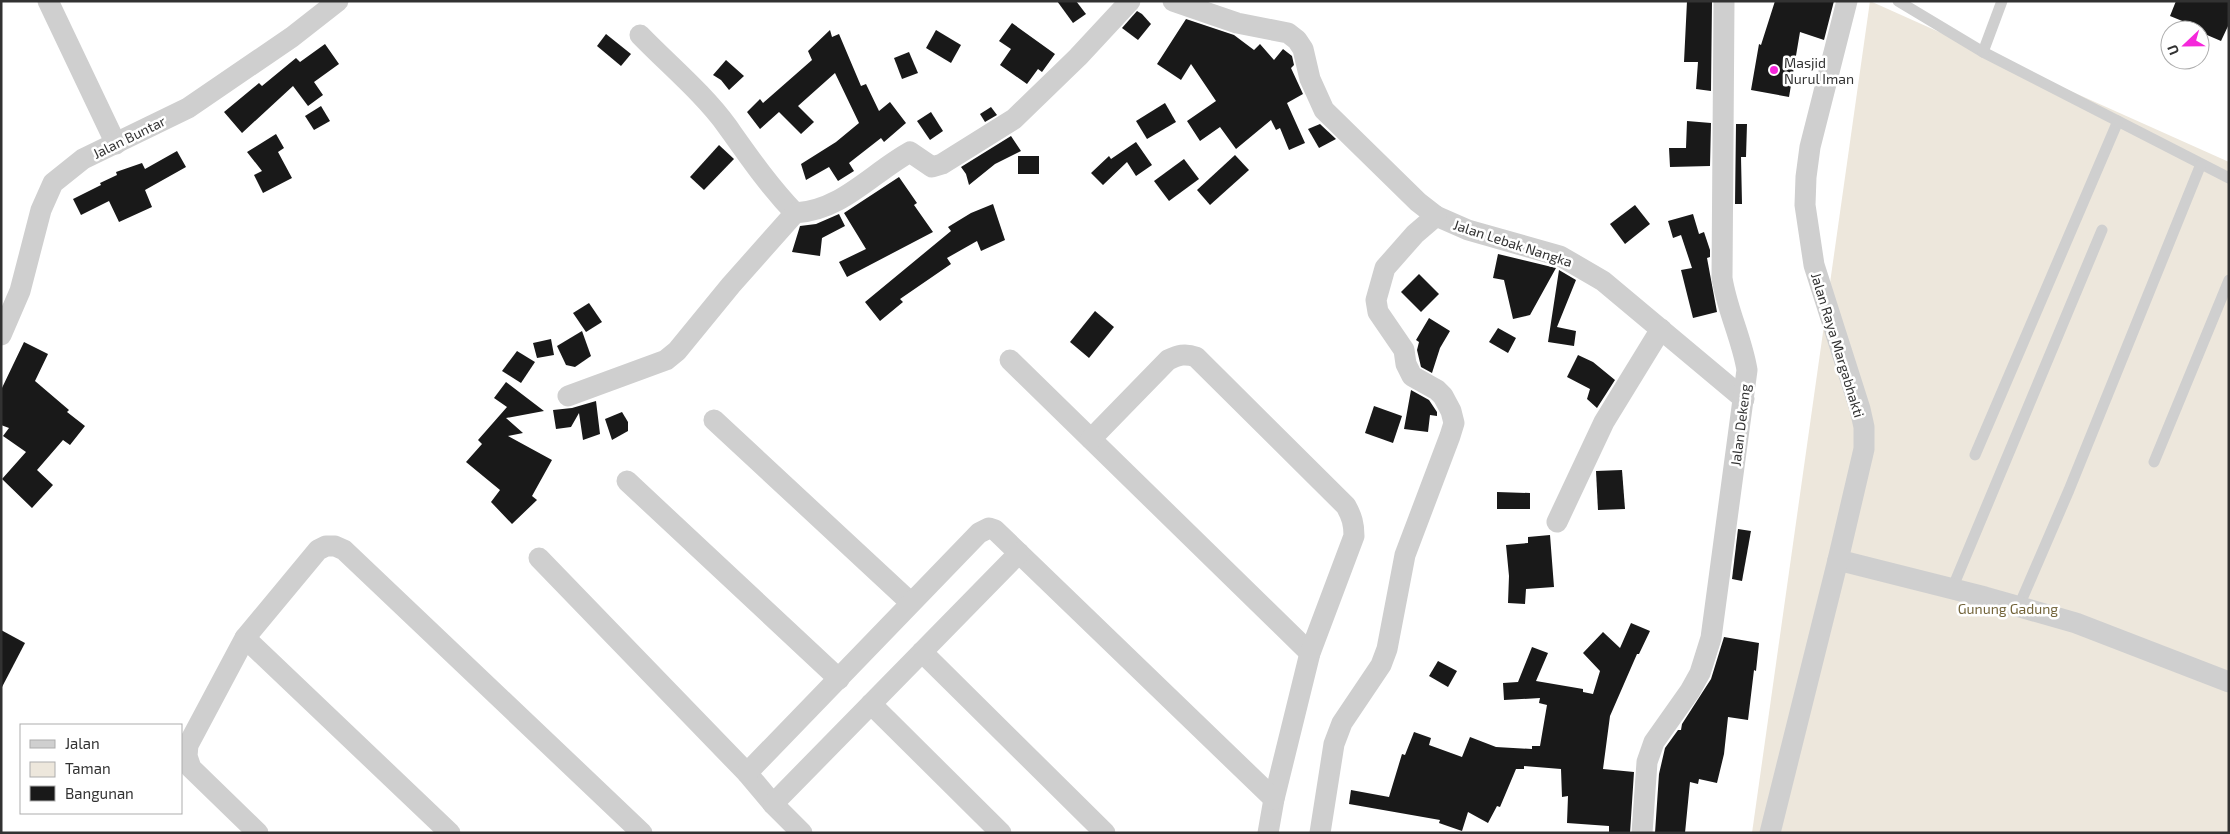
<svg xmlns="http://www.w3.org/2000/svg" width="2230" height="834" font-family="'Exo 2',sans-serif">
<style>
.green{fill:#ede7dc}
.building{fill:#191919}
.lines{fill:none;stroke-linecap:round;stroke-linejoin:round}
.lane{stroke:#cfcfcf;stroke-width:11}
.street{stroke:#cfcfcf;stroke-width:21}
.poi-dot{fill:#f527da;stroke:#fff;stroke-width:2}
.labels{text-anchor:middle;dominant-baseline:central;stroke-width:5;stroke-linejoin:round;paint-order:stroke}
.poi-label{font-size:14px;fill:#323232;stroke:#fff;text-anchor:start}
.street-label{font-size:14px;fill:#323232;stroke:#fff}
.park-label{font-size:14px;fill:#73643a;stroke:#fff}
</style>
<rect width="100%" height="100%" fill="#fff"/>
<polygon class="green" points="1870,1 2229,162 2229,833 1752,833"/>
<g class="building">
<polygon points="1057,1 1076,1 1086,14 1073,23"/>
<polygon points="1687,1 1712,1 1711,91 1696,89 1698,62 1684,62"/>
<polygon points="1775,1 1834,1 1824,40 1800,32 1789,97 1751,90 1759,44 1761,45"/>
<polygon points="2176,1 2229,1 2229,24 2221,41 2200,32 2202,29 2170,16"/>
<polygon points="1137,11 1142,14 1151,24 1138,40 1122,28"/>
<polygon points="1186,19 1234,35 1254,50 1260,44 1274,60 1283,49 1292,56 1294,65 1291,68 1303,94 1287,103 1305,143 1289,150 1280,128 1276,130 1271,120 1236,149 1220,127 1200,141 1187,121 1216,101 1191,64 1181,80 1157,64"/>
<polygon points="1012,23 1055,54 1042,72 1038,69 1027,84 1000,65 1011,49 999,41"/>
<polygon points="830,30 832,37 839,34 861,86 866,84 879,111 890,102 906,123 884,142 881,138 849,163 854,171 838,181 829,167 806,180 801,164 836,142 859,123 835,73 798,106 814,122 801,134 779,112 760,129 747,112 760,99 763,103 812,60 808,51"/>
<polygon points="936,30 961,45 951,63 926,48"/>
<polygon points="606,34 631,54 621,66 597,46"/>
<polygon points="325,44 339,64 314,82 323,95 308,106 293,86 242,133 224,112 259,83 262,86 296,58 300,62"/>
<polygon points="909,52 918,73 902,79 894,58"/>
<polygon points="726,60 744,76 729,90 721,80 713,75"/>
<polygon points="1165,103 1176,122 1147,139 1136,121"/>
<polygon points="321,106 330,121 314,130 305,116"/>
<polygon points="991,107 997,115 985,122 980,114"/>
<polygon points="931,112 943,131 930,140 917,121"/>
<polygon points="1687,121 1711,123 1710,166 1670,167 1669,148 1686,148"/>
<polygon points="1320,124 1336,139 1319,148 1308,129"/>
<polygon points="1736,124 1747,124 1746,157 1741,157 1742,204 1735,204"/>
<polygon points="276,134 284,148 278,152 292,178 263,193 254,175 262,171 247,152"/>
<polygon points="1011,136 1021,151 995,164 969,185 966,174 961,167"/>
<polygon points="1136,142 1152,165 1136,176 1127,162 1103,185 1091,173 1109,156 1111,159"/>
<polygon points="719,145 734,159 704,190 690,177"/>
<polygon points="177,151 186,167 145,190 152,207 119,222 109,201 81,215 73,199 101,185 100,183 117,175 116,172 142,163 145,169"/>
<polygon points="1235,155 1249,170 1210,205 1197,190"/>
<rect x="1018" y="156" width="21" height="18"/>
<polygon points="1184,159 1199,179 1169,201 1154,181"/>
<polygon points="899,177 917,203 914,205 933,232 847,277 839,262 866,249 844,213"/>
<polygon points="993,204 1005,240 981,251 977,241 947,258 951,264 900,299 903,302 880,321 865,302 951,231 948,227 971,213"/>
<polygon points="1635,205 1650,224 1625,244 1610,224"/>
<polygon points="839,214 845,226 822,238 820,256 792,252 800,226 816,224"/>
<polygon points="1693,214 1699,234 1704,232 1710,250 1710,257 1707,258 1717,312 1693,318 1681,270 1692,268 1681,235 1673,238 1668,221"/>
<polygon points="1498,254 1556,268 1530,315 1513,319 1504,280 1493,278"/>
<polygon points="1559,270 1576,280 1557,327 1576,331 1574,346 1548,342"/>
<polygon points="1419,274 1439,294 1421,312 1401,292"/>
<polygon points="589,303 602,322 586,332 573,313"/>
<polygon points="1095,311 1114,327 1089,358 1070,342"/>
<polygon points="1429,318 1450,331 1440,348 1432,373 1421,367 1417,350 1419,342 1416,340"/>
<polygon points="1498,328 1516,338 1508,353 1489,342"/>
<polygon points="582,331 591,356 575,367 566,365 557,346"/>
<polygon points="551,339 554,355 537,358 533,343"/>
<polygon points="24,342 48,354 35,381 69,410 67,412 85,426 70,445 63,440 37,470 53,485 32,508 2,479 26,452 3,436 9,428 1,425 1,390"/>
<polygon points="517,351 535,362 521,383 502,371"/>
<polygon points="1578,355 1593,362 1615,380 1597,408 1587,399 1590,389 1567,377"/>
<polygon points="506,382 544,411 506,418 523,433 508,436 552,460 532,496 537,500 512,524 491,502 500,490 466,462 482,444 478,440 507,407 494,398"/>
<polygon points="1411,390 1429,400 1437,412 1437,416 1430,415 1428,432 1404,429"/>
<polygon points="596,401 600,434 583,440 579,413 571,427 556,429 553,410 572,408"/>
<polygon points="1374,406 1402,416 1393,443 1365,433"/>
<polygon points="622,412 628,422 628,431 612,440 605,419"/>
<polygon points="1622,470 1625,509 1598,510 1596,471"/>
<polygon points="1497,492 1530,493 1530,509 1497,509"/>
<polygon points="1738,529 1751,531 1742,581 1732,579"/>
<polygon points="1550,535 1554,587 1526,589 1525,604 1508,603 1509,576 1506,545 1528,543 1528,537"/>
<polygon points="1631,623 1650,631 1639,654 1637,654 1610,716 1603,769 1634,772 1630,833 1609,833 1609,826 1567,823 1568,796 1562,797 1561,769 1524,766 1524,769 1516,769 1500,807 1497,806 1488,823 1468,812 1462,831 1439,823 1440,820 1349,804 1351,790 1389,797 1402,754 1405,755 1414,732 1431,738 1429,745 1462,757 1470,737 1496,747 1532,749 1532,746 1540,746 1547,705 1539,703 1540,698 1504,700 1503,683 1518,682 1532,647 1548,653 1536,681 1583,689 1583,692 1593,694 1600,671 1583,653 1603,632 1620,648"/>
<polygon points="1,630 25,643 1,689"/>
<polygon points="1724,637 1759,643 1756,671 1754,670 1748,720 1728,717 1724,754 1717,783 1699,779 1698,784 1690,782 1685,833 1655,833 1659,774 1665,748 1678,730 1681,730 1682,724 1711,679"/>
<polygon points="1438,661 1457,671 1448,687 1429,676"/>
</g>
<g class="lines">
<g class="lane">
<polyline points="1898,1 1983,52 2229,178"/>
<polyline points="1983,52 2002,1"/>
<polyline points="1975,455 2118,121"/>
<polyline points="2154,462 2229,280"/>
<polyline points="1952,589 2102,230"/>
<polyline points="2019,606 2069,490 2201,164"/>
</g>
<g class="street">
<polyline points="48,1 116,144"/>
<polyline points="1173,1 1237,23 1288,33 1297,40 1303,49 1310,79 1324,110 1418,202 1436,216 1468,230 1560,256 1603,281 1744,399"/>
<path d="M640,35C668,64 704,94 727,126C749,157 769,186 795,213"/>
<polyline points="1,335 20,291 41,210 53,183 83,159 188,108 292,37 338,1"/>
<polyline points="1010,360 1310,653"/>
<path d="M568,396L666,360L677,351L731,285L795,213C841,211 872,173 910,152L932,167L942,164L1014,119L1078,57L1130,1"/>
<polyline points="714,420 910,602"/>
<path d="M1091,439L1168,360C1178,355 1185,353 1196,357L1346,506C1352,517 1354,524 1354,536L1310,653L1274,799L1268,833"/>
<polyline points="627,481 839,679"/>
<polyline points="1557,522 1604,422 1661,329"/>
<polyline points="539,558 747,773 773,804 802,833"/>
<polyline points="1838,560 1985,597 2076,623 2229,682"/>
<polyline points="245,638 450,833"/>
<polyline points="922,652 1105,833"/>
<polyline points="871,704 1001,833"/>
<polyline points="747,773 979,533 989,528 995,530 1274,799"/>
<polyline points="773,804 1019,553"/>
<polyline points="258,833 191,768 187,756 188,745 245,638 318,550 326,546 335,546 344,550 642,833"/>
<polyline points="1320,833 1334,744 1342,723 1381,665 1387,649 1405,555 1450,436 1454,423 1451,411 1443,396 1437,390 1412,376 1406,364 1404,350 1378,312 1376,300 1385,268 1415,234 1436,216"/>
<path d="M1642,833L1647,762L1654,742L1690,691L1700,673L1711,638L1747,370C1742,339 1727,310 1722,278L1724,1"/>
<polyline points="1770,833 1838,560 1864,449 1864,427 1860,409 1814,265 1805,205 1806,177 1810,147 1847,1"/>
</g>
</g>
<circle class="poi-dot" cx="1774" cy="70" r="5"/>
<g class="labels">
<g class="poi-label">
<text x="1784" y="62">Masjid<tspan x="1784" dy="16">Nurul Iman</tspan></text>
</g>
<g class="street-label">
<text transform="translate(129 137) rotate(-26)">Jalan Buntar</text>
<text transform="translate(1513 243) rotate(18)">Jalan Lebak Nangka</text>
<text transform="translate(1838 345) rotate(73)">Jalan Raya Margabhakti</text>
<text transform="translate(1740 425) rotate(-83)">Jalan Dekeng</text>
</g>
<g class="park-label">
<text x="2008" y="608">Gunung Gadung</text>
</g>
</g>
<rect width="2230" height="834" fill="none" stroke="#323232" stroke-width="5"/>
<rect x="20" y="724" width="162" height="90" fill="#ffffff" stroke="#adadad"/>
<rect x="30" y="740" width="25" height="8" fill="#cfcfcf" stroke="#adadad"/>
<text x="65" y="749" font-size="15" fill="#323232">Jalan</text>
<rect x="30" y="762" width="25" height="15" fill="#ede7dc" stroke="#adadad"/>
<text x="65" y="774" font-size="15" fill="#323232">Taman</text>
<rect x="30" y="786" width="25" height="15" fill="#191919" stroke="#adadad"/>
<text x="65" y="799" font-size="15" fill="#323232">Bangunan</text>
<g transform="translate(2185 45) rotate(248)"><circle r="24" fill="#ffffff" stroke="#adadad"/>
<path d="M0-4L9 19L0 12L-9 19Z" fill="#f527da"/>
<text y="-8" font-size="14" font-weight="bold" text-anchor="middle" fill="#323232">U</text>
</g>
</svg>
